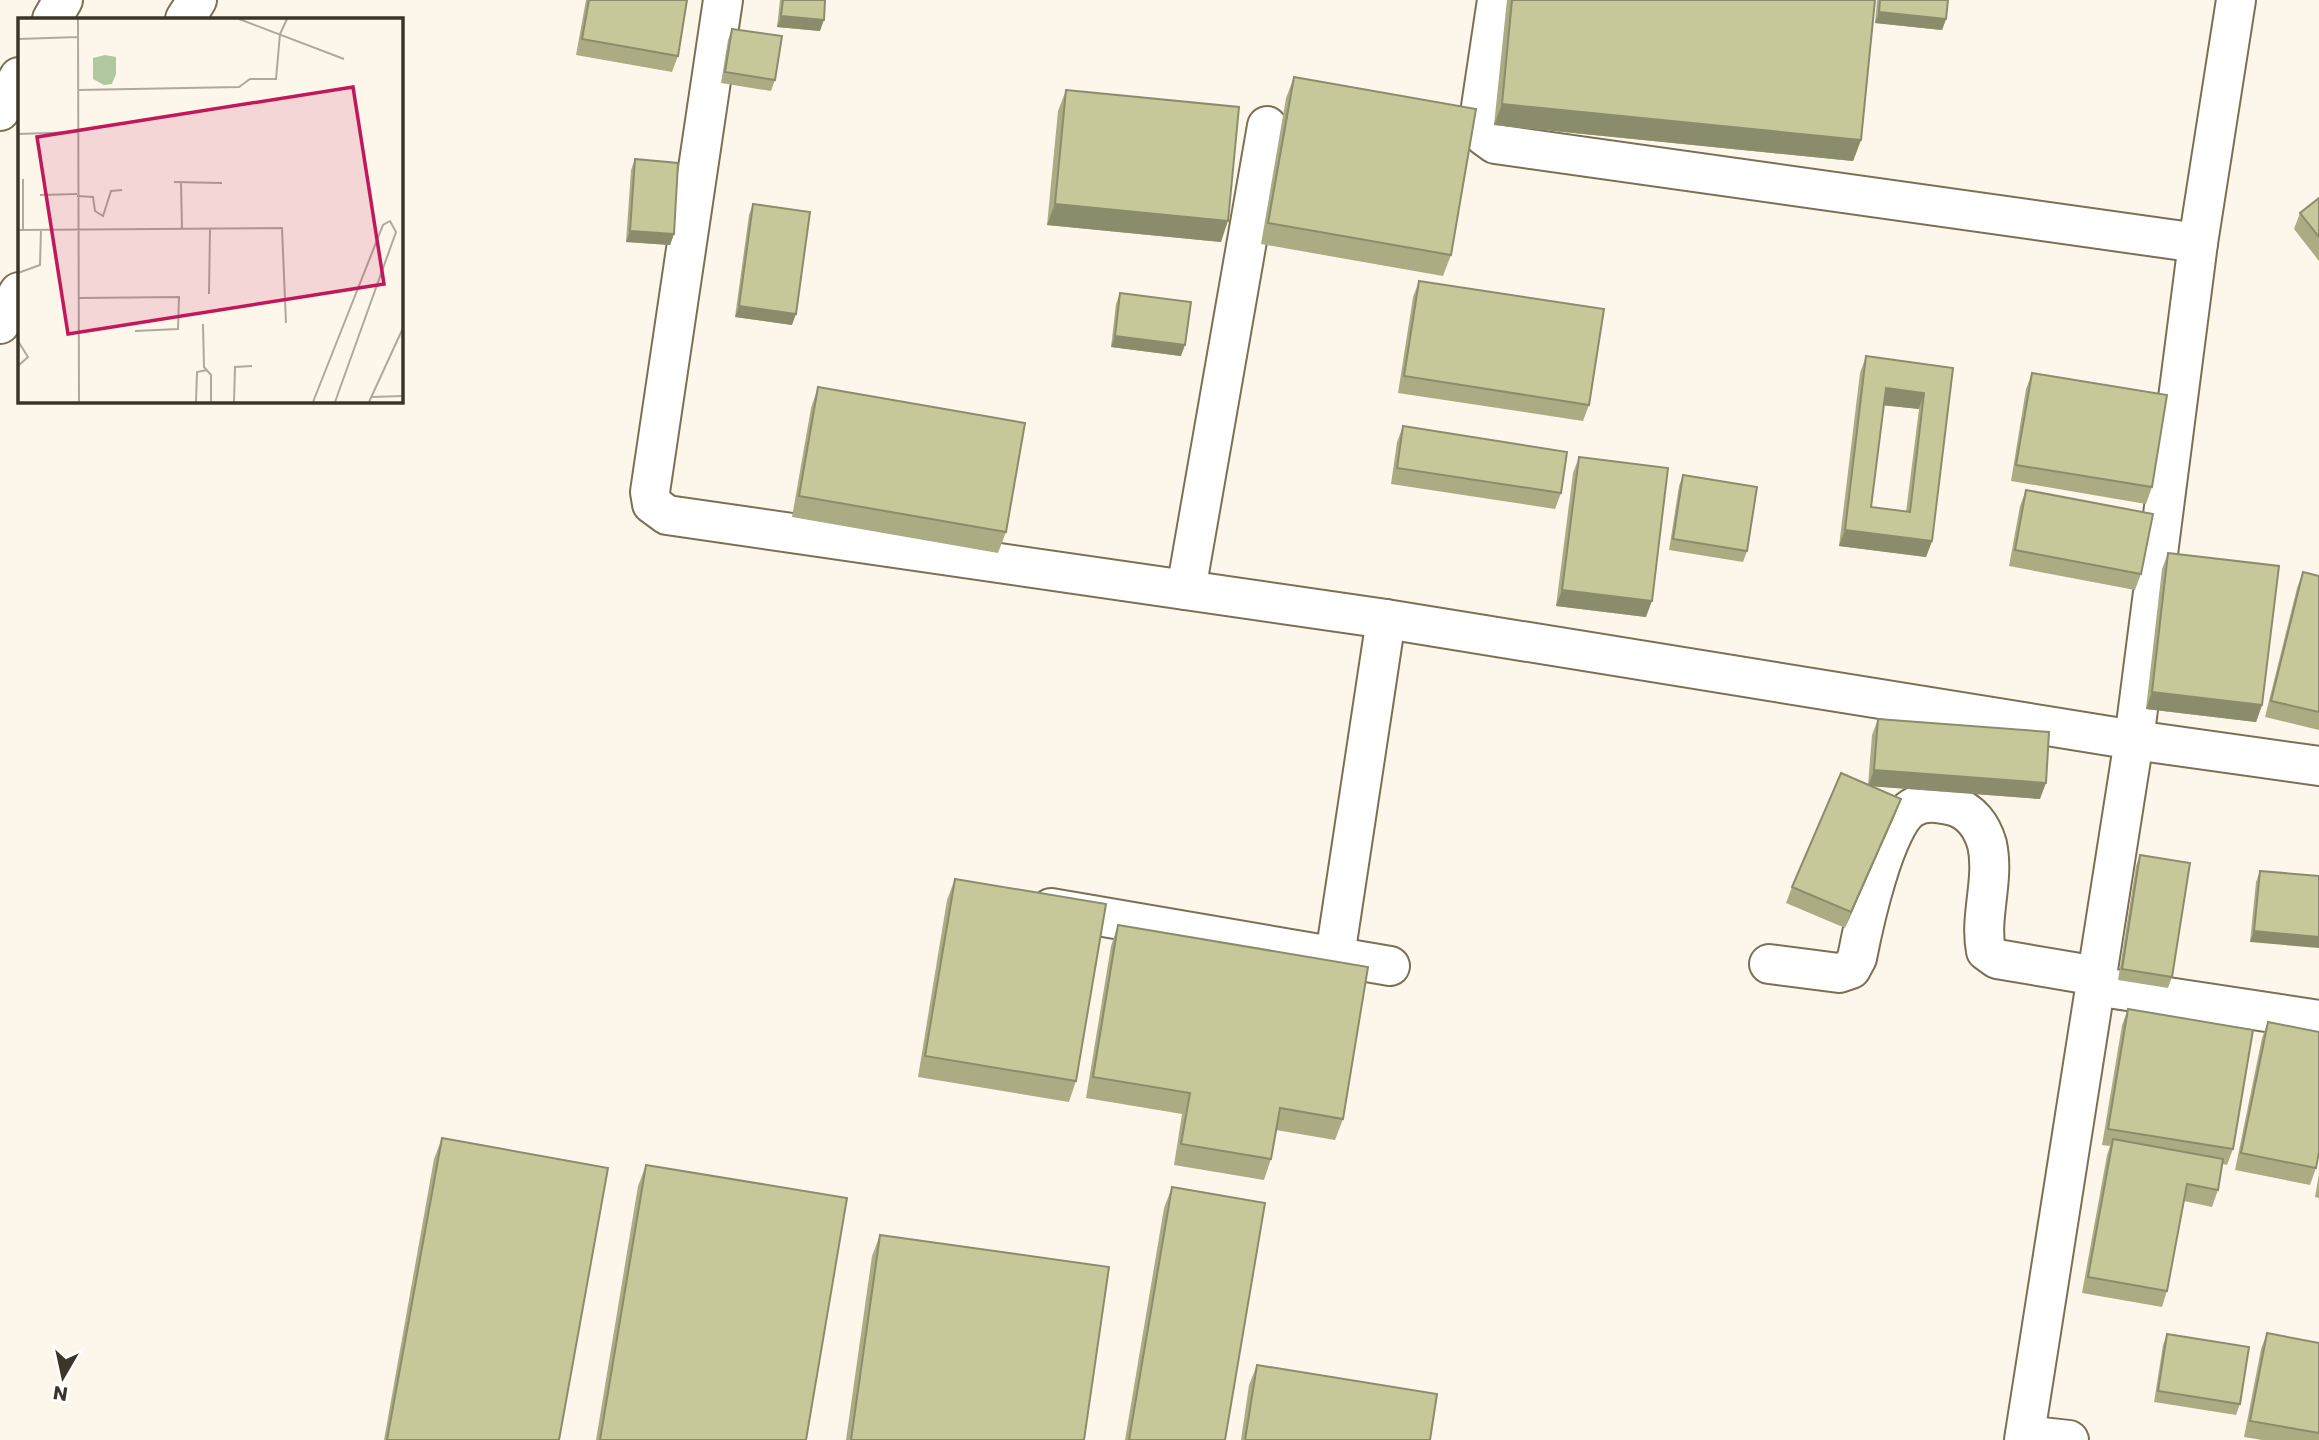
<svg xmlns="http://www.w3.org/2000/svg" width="2319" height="1440" font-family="Poppins,sans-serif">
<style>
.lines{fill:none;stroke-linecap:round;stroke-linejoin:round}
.minor-casing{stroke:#7d6f54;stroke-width:42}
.minor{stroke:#fff;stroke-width:38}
.wall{fill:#abac84;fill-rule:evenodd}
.shaded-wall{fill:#8b8c6c}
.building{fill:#c7c89a;stroke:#8b8c6c;stroke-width:2;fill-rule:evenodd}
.inset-road{fill:none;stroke:#afa99d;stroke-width:2}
.view{fill:#c2185b;fill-opacity:0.15;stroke:#c2185b;stroke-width:3.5}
.inset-edge{fill:none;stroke:#3b3529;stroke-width:3.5}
</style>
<rect width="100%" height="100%" fill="#fdf7eb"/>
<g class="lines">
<defs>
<g id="minor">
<polyline points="723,0 650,492 652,504 667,515 1386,619 2134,740 2319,766"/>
<polyline points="1497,0 1479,120 1484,136 1495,144 2198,243"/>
<polyline points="52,19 63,0"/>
<polyline points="185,19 197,0"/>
<polyline points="0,111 19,77"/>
<polyline points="0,324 19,292"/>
<polyline points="1186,590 1267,126"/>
<polyline points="1051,908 1390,966"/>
<polyline points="1335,956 1386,619"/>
<path d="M1769,964L1839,973L1851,969L1857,958C1863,927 1885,824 1912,808C1925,800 1939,803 1953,806C1971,811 1982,827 1987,844C1995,880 1979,916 1986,951L1997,959L2097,976"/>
<polyline points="2095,986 2319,1020"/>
<polyline points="2025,1435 2069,1440"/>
<polyline points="2024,1440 2134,740 2198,243 2236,0"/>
</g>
</defs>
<use href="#minor" class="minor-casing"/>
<use href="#minor" class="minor"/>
</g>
<g class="wall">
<polygon points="586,0 687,0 678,56 672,72 576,55"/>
<polygon points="780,0 825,0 820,31 777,27"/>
<polygon points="1507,0 1875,0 1861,140 1853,161 1494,125"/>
<polygon points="1877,0 1948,0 1946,19 1942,30 1875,23"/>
<polygon points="732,29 775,80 771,91 721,83 728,40"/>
<polygon points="1294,77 1451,255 1443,276 1261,244 1286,98"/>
<polygon points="1066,90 1221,242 1047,225 1058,111"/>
<polygon points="635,159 674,234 670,245 626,242 631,170"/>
<polygon points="2319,198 2319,261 2294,229 2300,213"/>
<polygon points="753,204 792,325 735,317 749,215"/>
<polygon points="1419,281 1589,405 1583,421 1398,393 1413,297"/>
<polygon points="1120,293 1181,356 1111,347 1116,304"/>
<path d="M1866,356L1953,368L1932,541L1926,557L1839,546L1860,373ZM1884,405L1919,409L1906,512L1871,507Z"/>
<polygon points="2032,373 2152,487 2146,504 2011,481 2026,389"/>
<polygon points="818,387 1006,532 998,553 792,517 811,408"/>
<polygon points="1403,426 1561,493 1555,509 1391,484 1397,442"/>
<polygon points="1579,457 1646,617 1556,606 1573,473"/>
<polygon points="1683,475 1747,551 1743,562 1669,550 1679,486"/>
<polygon points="2026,490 2141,574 2135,590 2009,566 2020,506"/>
<polygon points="2168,553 2262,705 2256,722 2146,709 2162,569"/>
<polygon points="2303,572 2319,576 2319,730 2265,717 2297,588"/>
<polygon points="1878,719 2040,799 1871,786 1895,815 1845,928 1786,903 1792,887 1868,785 1872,735"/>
<polygon points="2140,855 2172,977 2168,988 2118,980 2136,866"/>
<polygon points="2260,871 2319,876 2250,942 2256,882"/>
<polygon points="955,879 1076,1081 1069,1102 918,1077 947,900"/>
<polygon points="1118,925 1343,1119 1335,1140 1276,1130 1271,1159 1264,1180 1174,1165 1182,1114 1086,1098 1111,946"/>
<polygon points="2128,1009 2233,1149 2227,1165 2222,1164 2218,1190 2212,1207 2184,1201 2167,1291 2162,1307 2082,1293 2107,1155 2110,1146 2102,1145 2122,1025"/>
<polygon points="2268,1022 2316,1168 2310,1185 2235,1170 2262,1038"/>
<polygon points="442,1138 559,1440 384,1440 434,1159"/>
<polygon points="646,1165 806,1440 596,1440 638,1186"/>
<polygon points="2319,1174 2319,1198 2315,1197"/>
<polygon points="1172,1187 1225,1440 1125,1440 1164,1208"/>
<polygon points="880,1235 1084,1440 846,1440 872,1256"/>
<polygon points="2267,1333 2319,1343 2319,1440 2262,1440 2244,1437 2261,1349"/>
<polygon points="2167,1334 2240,1404 2236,1415 2154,1402 2163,1345"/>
<polygon points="1257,1365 1430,1440 1241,1440 1249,1385"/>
</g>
<g class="shaded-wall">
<polygon points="1879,12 1946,19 1942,30 1875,23"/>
<polygon points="781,16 824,20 820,31 777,27"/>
<polygon points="1502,104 1861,140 1853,161 1494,125"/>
<polygon points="1055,204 1228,221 1221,242 1047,225"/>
<polygon points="630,231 674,234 670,245 626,242"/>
<polygon points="739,306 796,314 792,325 735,317"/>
<polygon points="1115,336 1185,345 1181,356 1111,347"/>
<polygon points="1886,388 1924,393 1919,409 1880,405"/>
<polygon points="1845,530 1932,541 1926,557 1839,546"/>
<polygon points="1562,590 1652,601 1646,617 1556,606"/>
<polygon points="2152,692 2262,705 2256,722 2146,709"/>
<polygon points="1874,770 2046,783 2040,799 1868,786"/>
<polygon points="1901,799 1895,815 1845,928 1851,912"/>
<polygon points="2254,931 2319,937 2319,948 2250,942"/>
</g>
<g class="building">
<polygon points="589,0 687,0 678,56 582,39"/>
<polygon points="783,0 825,0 824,20 781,16"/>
<polygon points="1512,0 1875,0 1861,140 1502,104"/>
<polygon points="1880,0 1948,0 1946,19 1879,12"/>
<polygon points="732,29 782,36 775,80 725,72"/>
<polygon points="1294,77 1476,109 1451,255 1268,223"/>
<polygon points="1066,90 1239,107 1228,221 1055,204"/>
<polygon points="635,159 678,163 674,234 630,231"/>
<polygon points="2319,198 2319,237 2300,213"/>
<polygon points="753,204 810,212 796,314 739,306"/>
<polygon points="1419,281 1604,309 1589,405 1404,376"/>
<polygon points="1120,293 1191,302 1185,345 1115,336"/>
<path d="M1866,356L1953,368L1932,541L1845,530ZM1886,388L1924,393L1910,512L1871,507Z"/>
<polygon points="2032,373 2167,395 2152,487 2016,465"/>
<polygon points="818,387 1025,423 1006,532 799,496"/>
<polygon points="1403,426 1567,452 1561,493 1397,468"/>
<polygon points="1579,457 1668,468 1652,601 1562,590"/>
<polygon points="1683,475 1757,487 1747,551 1673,539"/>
<polygon points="2026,490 2153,514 2141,574 2015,550"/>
<polygon points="2168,553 2279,566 2262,705 2152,692"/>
<polygon points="2303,572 2319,576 2319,712 2271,701"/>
<polygon points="1878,719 2049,732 2046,783 1874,770"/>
<polygon points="1841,773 1901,799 1851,912 1792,887"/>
<polygon points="2140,855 2190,863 2172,977 2122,969"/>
<polygon points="2260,871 2319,876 2319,937 2254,931"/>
<polygon points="955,879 1106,904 1076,1081 925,1056"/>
<polygon points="1118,925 1368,967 1343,1119 1280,1108 1271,1159 1181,1144 1190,1093 1093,1077"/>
<polygon points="2128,1009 2253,1030 2233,1149 2108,1129"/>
<polygon points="2268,1022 2319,1032 2319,1152 2316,1168 2241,1153"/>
<polygon points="442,1138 608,1168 559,1440 387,1440"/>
<polygon points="2113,1139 2223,1159 2218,1190 2187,1184 2167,1291 2088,1277"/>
<polygon points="646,1165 847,1198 806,1440 600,1440"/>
<polygon points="1172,1187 1265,1203 1225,1440 1129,1440"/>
<polygon points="880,1235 1109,1267 1084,1440 851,1440"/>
<polygon points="2267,1333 2319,1343 2319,1433 2250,1421"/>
<polygon points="2167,1334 2249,1347 2240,1404 2158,1391"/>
<polygon points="1257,1365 1437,1394 1430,1440 1245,1440"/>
</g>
<g transform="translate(18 18)">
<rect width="385" height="385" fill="#fdf7eb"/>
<path d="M87,37L98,39V56L94,66L86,67L75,61V40Z" fill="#afc89f"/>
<path class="inset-road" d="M60,1L61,384M221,1L326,41M0,21L60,19M60,72L221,69L232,61H258L262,16L269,1M0,116L59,114M156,164L204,165M163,164L164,211M22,177L59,176M59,178L75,179L77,193L85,198L93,173L104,172M0,212L264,210L268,305M5,212V161M0,255L22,247L23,211M191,276L192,211M61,280L161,279L160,311L117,313M185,306L186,349L193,357V384M0,323L10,339L0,348M353,379L385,378M178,384L179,354L189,352M216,384L217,349L234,348M295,384L365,207L372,203L378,214L317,384M351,384L385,310"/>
<path class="view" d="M335,69L366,266L50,316L19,119Z"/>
<rect width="385" height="385" class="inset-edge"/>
</g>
<g transform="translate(63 1377) rotate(189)" stroke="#ffffff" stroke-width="5" paint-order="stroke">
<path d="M0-5L12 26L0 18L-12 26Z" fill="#3b3529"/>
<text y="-10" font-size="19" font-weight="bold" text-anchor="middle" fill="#3b3529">N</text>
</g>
</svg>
